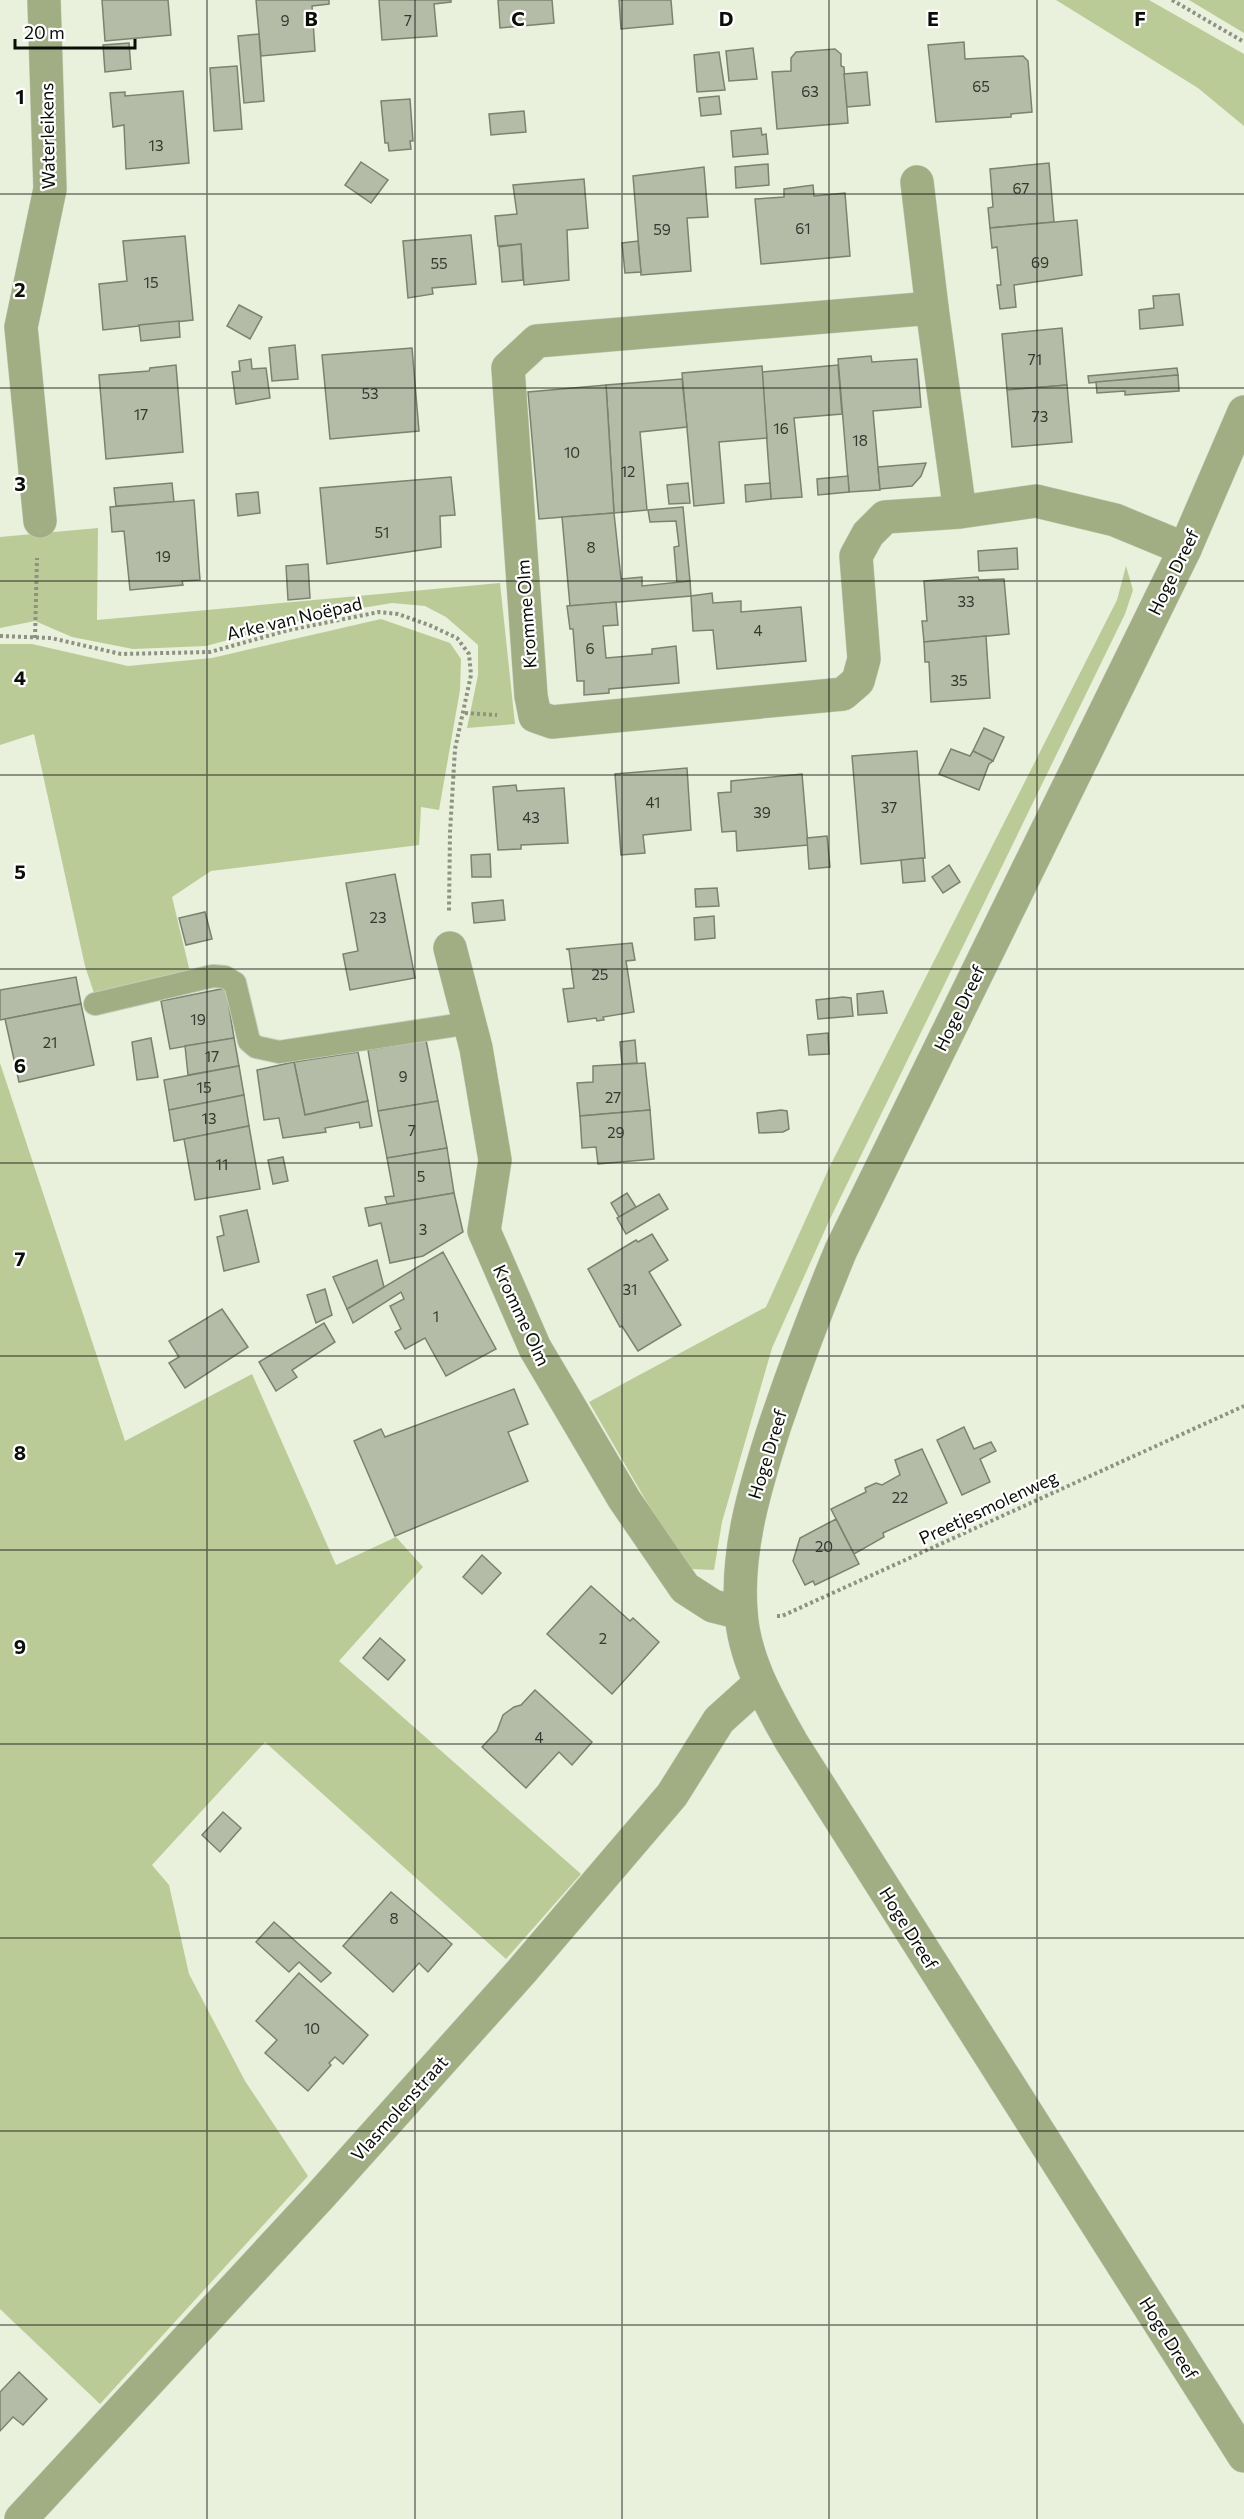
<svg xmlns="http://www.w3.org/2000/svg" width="1244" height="2519" font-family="Commissioner,sans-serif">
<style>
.green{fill:#bbcb98}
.building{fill:#b4bba7;stroke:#7b826f;stroke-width:1.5}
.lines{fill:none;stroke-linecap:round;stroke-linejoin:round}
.lane-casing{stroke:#c5ccb9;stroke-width:24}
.street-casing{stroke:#c5ccb9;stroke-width:34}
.path{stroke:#8d9283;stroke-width:4;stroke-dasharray:3 3;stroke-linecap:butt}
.lane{stroke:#a1ae84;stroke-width:22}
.street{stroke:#a1ae84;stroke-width:33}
.grid{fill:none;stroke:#0b0d07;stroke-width:1.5;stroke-opacity:0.55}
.labels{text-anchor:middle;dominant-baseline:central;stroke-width:4.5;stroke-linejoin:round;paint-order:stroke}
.number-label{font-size:15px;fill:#35382f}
.street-label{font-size:18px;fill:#0b0d07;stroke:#fff}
.grid-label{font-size:20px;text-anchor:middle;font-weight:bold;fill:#0b0d07;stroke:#fff;stroke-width:4.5;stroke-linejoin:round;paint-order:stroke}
</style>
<rect width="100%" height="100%" fill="#e9f0db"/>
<g class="green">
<polygon points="1056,0 1149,0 1244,54 1244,126 1198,88"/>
<polygon points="1189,0 1244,0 1244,33"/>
<polygon points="98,528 97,620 500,583 515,724 467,728 478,675 478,645 446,617 425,606 392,603 325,614 206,646 133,649 72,637 35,621 0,628 0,537"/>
<polygon points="1126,566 1133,590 1125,614 829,1221 772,1348 722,1522 714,1570 691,1569 679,1558 589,1402 766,1307 829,1168 1117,600"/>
<polygon points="381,619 450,643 461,659 460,690 439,810 421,807 419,845 211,871 172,897 190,972 94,993 85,966 34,734 0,745 0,644 32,644 128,666 212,658"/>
<polygon points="0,1063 125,1441 252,1374 336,1565 396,1537 423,1567 339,1661 581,1874 506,1959 265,1742 152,1865 169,1885 189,1974 245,2081 308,2176 100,2404 0,2309"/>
</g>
<g class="building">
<polygon points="102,0 168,0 171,35 105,41"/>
<polygon points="256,0 329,0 329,4 312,6 315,51 261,56"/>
<polygon points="379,0 451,0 451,2 434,4 437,36 382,40"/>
<polygon points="498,0 552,0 554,23 500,28"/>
<polygon points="619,0 671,0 673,24 621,29"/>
<polygon points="259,34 264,101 244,103 238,36"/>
<polygon points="964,42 965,59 1023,56 1028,61 1032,112 1011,114 1011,117 936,122 928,45"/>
<polygon points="129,43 131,69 105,72 103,45"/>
<polygon points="753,48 757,79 729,81 726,51"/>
<polygon points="835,49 841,54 841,66 844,67 848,123 777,129 772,72 791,71 791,58 796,52"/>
<polygon points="719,52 725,90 697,92 694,55"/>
<polygon points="237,66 242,129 214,131 210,68"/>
<polygon points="867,72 870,105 847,107 844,74"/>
<polygon points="183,91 189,163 126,169 124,125 113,127 110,93 125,92 125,96"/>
<polygon points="719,96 721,114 701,116 699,98"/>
<polygon points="410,99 413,141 410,141 411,149 389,151 388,143 385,143 381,101"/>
<polygon points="524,111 526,132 491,135 489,114"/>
<polygon points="761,128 762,135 766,134 768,154 733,157 731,131"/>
<polygon points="361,162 388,180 371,203 345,185"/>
<polygon points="1049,163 1054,222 990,228 988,208 993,207 990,169"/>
<polygon points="768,164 769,185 736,188 735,167"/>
<polygon points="704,167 708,217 687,218 691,271 641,275 633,176"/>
<polygon points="584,179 588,228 567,230 569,280 524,285 521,244 498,246 495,216 517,214 513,185"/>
<polygon points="813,185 814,196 845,193 850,256 761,264 755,199 784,197 784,189"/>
<polygon points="1077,220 1082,275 1014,285 1016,307 1000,309 997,285 1001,285 997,247 992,248 990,228"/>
<polygon points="471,235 476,284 432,288 433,294 408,298 403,241"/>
<polygon points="185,236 193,320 103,330 99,284 127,281 123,241"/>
<polygon points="638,241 641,272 625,273 622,243"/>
<polygon points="521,244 523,280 502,282 499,247"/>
<polygon points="1179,294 1183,325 1140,329 1139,310 1154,308 1153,296"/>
<polygon points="239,305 262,317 250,339 227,326"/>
<polygon points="179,321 180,337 141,341 139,325"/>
<polygon points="1062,328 1067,385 1007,390 1002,334"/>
<polygon points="295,345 298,379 272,381 269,348"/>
<polygon points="412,348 419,431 330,439 322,355"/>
<polygon points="871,356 872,362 917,359 921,407 873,411 880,490 849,492 838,359"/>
<polygon points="251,359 252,369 266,368 270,398 236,404 232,372 240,371 239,361"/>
<polygon points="176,365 183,452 106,459 99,375 149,371 150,368"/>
<polygon points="838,365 842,414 794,418 802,497 771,499 762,372"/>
<polygon points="762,366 767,438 719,442 724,503 694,506 682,373"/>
<polygon points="1177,368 1178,375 1089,383 1088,376"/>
<polygon points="1178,375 1179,391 1125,395 1125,391 1097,393 1096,382"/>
<polygon points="682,379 687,427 640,432 647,510 614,513 606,385"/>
<polygon points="606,385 614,513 539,519 528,392"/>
<polygon points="1067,385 1072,442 1012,447 1007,390"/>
<polygon points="926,463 921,476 912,486 880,489 878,467"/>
<polygon points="848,476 849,492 818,495 817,479"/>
<polygon points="451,477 455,515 440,516 441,547 327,564 320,488"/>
<polygon points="172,483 174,502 116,506 114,488"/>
<polygon points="688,483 690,503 669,504 667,485"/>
<polygon points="770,483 771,499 746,502 745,485"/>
<polygon points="258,492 260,513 238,516 236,494"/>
<polygon points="194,500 200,580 182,581 183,585 130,590 124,531 112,532 110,507"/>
<polygon points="683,507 690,581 677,583 674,547 679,546 676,521 650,522 648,510"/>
<polygon points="614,513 621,579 642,577 642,586 690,581 691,596 570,606 562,517"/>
<polygon points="1017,548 1018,569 979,571 978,551"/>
<polygon points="308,564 310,598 288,600 286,566"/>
<polygon points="978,577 979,580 1004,579 1009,634 924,642 922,621 927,621 924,581"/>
<polygon points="712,593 713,603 741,601 741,612 801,607 806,661 717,669 713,630 693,631 691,596"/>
<polygon points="616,602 618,625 603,626 606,658 652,654 652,649 676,646 679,683 609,689 609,693 584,695 584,681 577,681 573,629 570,629 567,606"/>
<polygon points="986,636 990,698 931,702 929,662 925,662 924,642"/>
<polygon points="984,728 1004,737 993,761 973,751"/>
<polygon points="951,749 970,756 973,751 993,761 989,764 979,790 939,774"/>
<polygon points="917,751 925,858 861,864 852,756"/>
<polygon points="687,768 691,830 643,835 645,853 621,855 615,774"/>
<polygon points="802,774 808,845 737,851 736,831 722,832 718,793 731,792 731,781"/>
<polygon points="516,785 517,791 564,788 568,843 521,845 521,849 498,850 493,787"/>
<polygon points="827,836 830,867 809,869 807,838"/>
<polygon points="490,854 491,877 472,877 471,855"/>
<polygon points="923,858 925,881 903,883 901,860"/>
<polygon points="949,865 960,882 943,893 932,877"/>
<polygon points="395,874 415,978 350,990 343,954 358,951 346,883"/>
<polygon points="717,888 719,906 696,907 695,889"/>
<polygon points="503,900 505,920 474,923 472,903"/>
<polygon points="205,912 212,939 186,945 179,918"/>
<polygon points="714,916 715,938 695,940 694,918"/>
<polygon points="632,943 635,960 626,961 634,1012 603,1017 604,1020 597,1021 596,1018 568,1022 563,989 574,988 569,950 566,949"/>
<polygon points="76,977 81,1004 0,1020 0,990"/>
<polygon points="226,988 234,1038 170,1049 161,1001"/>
<polygon points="883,991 887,1013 858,1015 857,994"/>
<polygon points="843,997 851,998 853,1016 818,1019 816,1000"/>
<polygon points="81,1004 94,1065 19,1082 5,1019"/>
<polygon points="828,1033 829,1054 809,1055 807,1035"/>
<polygon points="151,1038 158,1077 137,1080 132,1042"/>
<polygon points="234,1038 239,1066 188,1075 185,1046"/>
<polygon points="426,1040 438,1101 378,1111 368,1050"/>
<polygon points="635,1040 637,1063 622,1064 620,1042"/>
<polygon points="358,1052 368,1101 305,1115 294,1062"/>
<polygon points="294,1062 305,1115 368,1101 372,1126 360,1128 359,1122 325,1128 326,1132 283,1138 279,1118 264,1120 257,1070"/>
<polygon points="645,1063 650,1110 580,1116 577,1083 593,1082 593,1066"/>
<polygon points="239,1066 244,1095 169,1110 164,1080"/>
<polygon points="244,1095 249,1126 174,1141 169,1110"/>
<polygon points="438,1101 447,1148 387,1158 378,1111"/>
<polygon points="650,1110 654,1159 598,1164 596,1147 582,1148 580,1116"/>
<polygon points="781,1110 787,1111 789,1129 783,1132 759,1133 757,1113"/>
<polygon points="249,1126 260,1189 195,1200 184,1139"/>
<polygon points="447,1148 454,1193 387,1204 385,1197 394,1196 387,1158"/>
<polygon points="283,1157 288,1181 273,1184 268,1160"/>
<polygon points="454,1193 463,1232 423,1256 390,1263 381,1223 369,1226 365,1208"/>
<polygon points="627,1193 636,1207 619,1217 611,1203"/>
<polygon points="659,1194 668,1209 626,1234 617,1218"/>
<polygon points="247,1210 259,1262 224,1271 217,1237 224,1235 220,1216"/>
<polygon points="652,1234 668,1260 649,1272 681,1325 638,1351 622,1326 620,1327 588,1269 636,1240 638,1242"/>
<polygon points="443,1252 496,1349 446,1376 425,1338 405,1349 395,1332 401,1329 390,1306 404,1299 401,1292 353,1323 347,1309"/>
<polygon points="377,1260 384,1287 347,1309 333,1277"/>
<polygon points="325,1289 332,1315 316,1323 307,1295"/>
<polygon points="222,1309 248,1347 185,1388 169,1363 179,1357 169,1341"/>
<polygon points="324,1323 335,1342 292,1370 297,1377 276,1391 259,1362"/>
<polygon points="514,1389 528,1424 508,1432 528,1481 395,1536 354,1441 381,1429 385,1437"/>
<polygon points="964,1427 974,1449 991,1442 996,1451 980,1459 990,1482 962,1495 937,1440"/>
<polygon points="922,1449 947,1503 883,1533 884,1537 854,1554 831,1509 866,1492 865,1488 876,1483 882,1485 900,1475 895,1460"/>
<polygon points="836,1519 859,1564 815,1585 813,1581 805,1585 793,1561 800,1538"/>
<polygon points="482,1555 501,1573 482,1594 463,1577"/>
<polygon points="591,1586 630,1621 633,1618 659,1642 612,1694 547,1634"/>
<polygon points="380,1638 405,1660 388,1680 363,1658"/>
<polygon points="535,1690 592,1742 572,1765 559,1752 526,1788 482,1747 497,1731 503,1715 514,1707 521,1705"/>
<polygon points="223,1812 241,1828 220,1852 202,1835"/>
<polygon points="391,1892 452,1944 428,1972 419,1963 393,1992 343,1946"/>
<polygon points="274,1922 331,1973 321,1982 299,1962 289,1972 256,1942"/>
<polygon points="299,1973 368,2035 343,2064 335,2057 329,2063 331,2065 308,2091 265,2053 277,2040 256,2021"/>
<polygon points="19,2372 47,2399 23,2425 13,2417 0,2431 0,2392"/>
</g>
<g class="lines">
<defs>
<polyline id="lane" points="95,1004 213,976 225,977 235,983 249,1041 256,1047 279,1052 470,1023"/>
<g id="street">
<polyline points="917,182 932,308"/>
<path d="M1244,412L1185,549L841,1250C817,1308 795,1366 775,1425C756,1484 736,1549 741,1612C744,1660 769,1702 792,1743L1244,2456"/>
<polyline points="960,512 932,308 537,341 508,368 531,696 535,716 552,722 843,694 858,681 864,659 856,556 868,534 885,517 960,512 1036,501 1115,520 1185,549"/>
<polyline points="40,521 21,327 50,189 44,0"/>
<polyline points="450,948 476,1048 495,1160 484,1231 535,1348 624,1499 685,1588 713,1606 741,1613"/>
<polyline points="21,2519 321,2195 521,1972 672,1795 719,1720 760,1683"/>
</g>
</defs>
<use href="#lane" class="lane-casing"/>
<use href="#street" class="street-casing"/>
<g class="path">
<polyline points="1172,0 1244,42"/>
<polyline points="0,636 51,638 121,654 210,652 289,630 379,612 398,614 429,625 457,638 469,654 471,675 455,749 450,832 449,911"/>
<polyline points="35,638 37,558"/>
<polyline points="465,713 497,715"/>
<polyline points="777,1616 782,1616 1244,1406"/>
</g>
<use href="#lane" class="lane"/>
<use href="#street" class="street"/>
</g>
<path class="grid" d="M207,0V2519M415,0V2519M622,0V2519M829,0V2519M1037,0V2519M0,194H1244M0,388H1244M0,581H1244M0,775H1244M0,969H1244M0,1163H1244M0,1356H1244M0,1550H1244M0,1744H1244M0,1938H1244M0,2131H1244M0,2325H1244"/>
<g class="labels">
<g class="number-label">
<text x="285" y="20">9</text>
<text x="408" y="20">7</text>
<text x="981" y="86">65</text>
<text x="810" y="91">63</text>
<text x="156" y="145">13</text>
<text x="1021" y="188">67</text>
<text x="803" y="228">61</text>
<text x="662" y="229">59</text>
<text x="1040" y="262">69</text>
<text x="439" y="263">55</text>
<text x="151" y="282">15</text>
<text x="1035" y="359">71</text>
<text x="370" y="393">53</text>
<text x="141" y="414">17</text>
<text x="1040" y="416">73</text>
<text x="781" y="428">16</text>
<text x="860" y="440">18</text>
<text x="572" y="452">10</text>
<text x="628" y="471">12</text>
<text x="382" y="532">51</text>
<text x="591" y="547">8</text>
<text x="163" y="556">19</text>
<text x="966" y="601">33</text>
<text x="758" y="630">4</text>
<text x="590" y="648">6</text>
<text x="959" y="680">35</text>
<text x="653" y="802">41</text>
<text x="889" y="807">37</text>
<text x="762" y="812">39</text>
<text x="531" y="817">43</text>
<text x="378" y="917">23</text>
<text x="600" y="974">25</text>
<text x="198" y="1019">19</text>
<text x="50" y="1042">21</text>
<text x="212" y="1056">17</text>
<text x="403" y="1076">9</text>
<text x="204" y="1087">15</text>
<text x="613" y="1097">27</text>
<text x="209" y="1118">13</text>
<text x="412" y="1130">7</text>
<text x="616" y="1132">29</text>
<text x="222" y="1164">11</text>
<text x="421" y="1176">5</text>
<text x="423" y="1229">3</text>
<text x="630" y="1289">31</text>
<text x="436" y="1316">1</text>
<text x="900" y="1497">22</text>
<text x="824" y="1546">20</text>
<text x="603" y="1638">2</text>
<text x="539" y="1737">4</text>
<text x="394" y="1918">8</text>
<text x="312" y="2028">10</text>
</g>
<g class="street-label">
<text transform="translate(47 136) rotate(-91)">Waterleikens</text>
<text transform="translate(1173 572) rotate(-64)">Hoge Dreef</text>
<text transform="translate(526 614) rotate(-94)">Kromme Olm</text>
<text transform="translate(294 618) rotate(-13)">Arke van Noëpad</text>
<text transform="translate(959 1008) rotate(-64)">Hoge Dreef</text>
<text transform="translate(522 1315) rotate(65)">Kromme Olm</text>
<text transform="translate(767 1454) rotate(-73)">Hoge Dreef</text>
<text transform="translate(988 1507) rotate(-25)">Preetjesmolenweg</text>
<text transform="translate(909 1928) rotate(58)">Hoge Dreef</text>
<text transform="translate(399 2108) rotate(-48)">Vlasmolenstraat</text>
<text transform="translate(1169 2338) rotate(58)">Hoge Dreef</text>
</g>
</g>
<g class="grid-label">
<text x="311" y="26">B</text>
<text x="518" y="26">C</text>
<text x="726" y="26">D</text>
<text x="933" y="26">E</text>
<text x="1140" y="26">F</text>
<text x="20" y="104">1</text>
<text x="20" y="297">2</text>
<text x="20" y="491">3</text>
<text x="20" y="685">4</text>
<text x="20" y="879">5</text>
<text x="20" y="1073">6</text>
<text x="20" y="1266">7</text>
<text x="20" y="1460">8</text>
<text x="20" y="1654">9</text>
</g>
<path d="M15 39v9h120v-9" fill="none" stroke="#0b0d07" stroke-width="3"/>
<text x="24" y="39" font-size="18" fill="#0b0d07" stroke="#ffffff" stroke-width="4.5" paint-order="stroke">20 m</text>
</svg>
